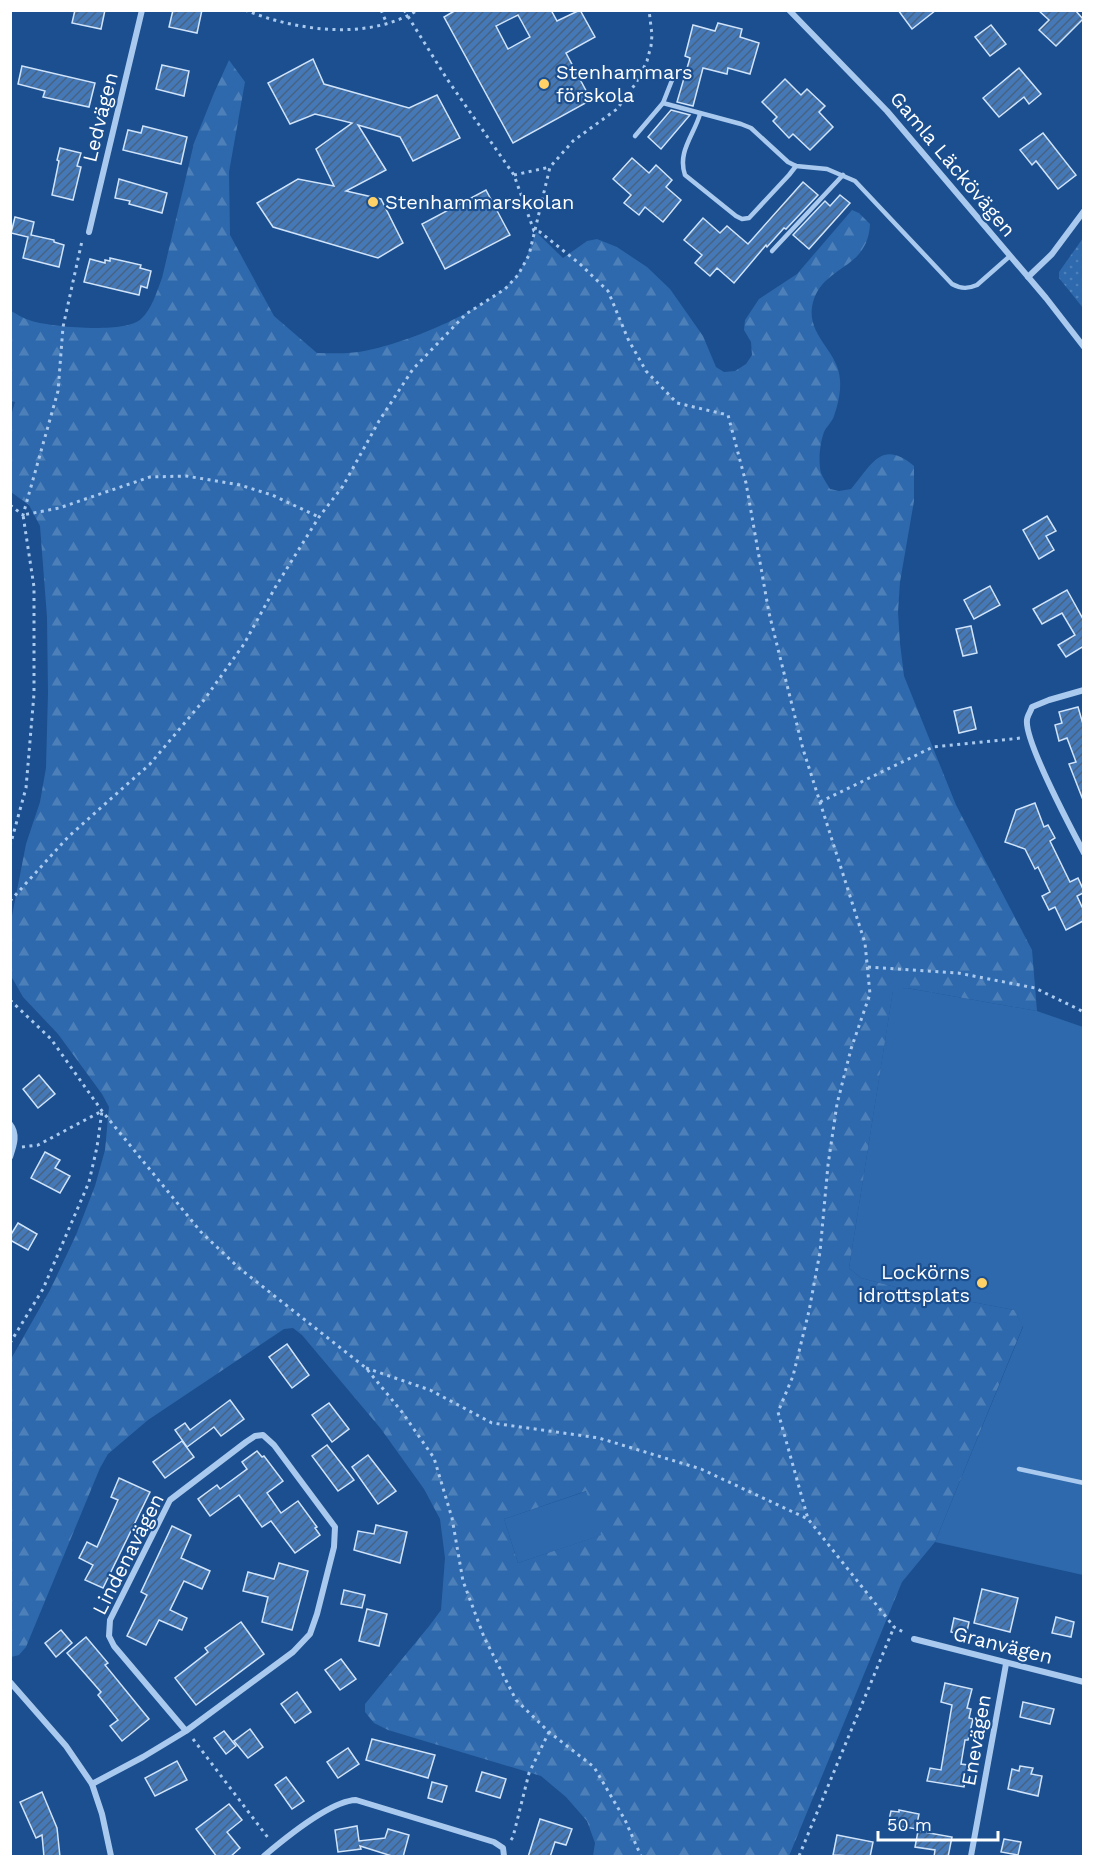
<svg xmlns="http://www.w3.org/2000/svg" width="1094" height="1867" font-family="'Work Sans',sans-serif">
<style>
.grass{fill:#2e69ad}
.forest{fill:url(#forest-firs);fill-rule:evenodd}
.park{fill:url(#park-dots)}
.building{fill:url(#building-hatch);stroke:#cfe3fa;stroke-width:1.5;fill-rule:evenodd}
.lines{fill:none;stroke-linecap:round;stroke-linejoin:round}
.path{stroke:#a9c9ee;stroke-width:3;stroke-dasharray:3 4.5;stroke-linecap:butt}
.lane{stroke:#a9c9ee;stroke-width:4.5}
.street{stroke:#a9c9ee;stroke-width:6}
.poi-dot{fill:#ffd166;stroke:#1b4f8f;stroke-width:2}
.labels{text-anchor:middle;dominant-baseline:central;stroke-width:4.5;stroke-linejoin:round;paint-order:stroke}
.poi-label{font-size:20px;fill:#fff;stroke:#1b4f8f;text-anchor:start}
.street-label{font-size:20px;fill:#fff;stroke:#1b4f8f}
</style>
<defs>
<pattern id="forest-firs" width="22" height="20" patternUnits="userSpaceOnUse" patternTransform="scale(1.5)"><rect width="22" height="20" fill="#2e69ad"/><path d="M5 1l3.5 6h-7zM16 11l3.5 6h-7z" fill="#4d80b9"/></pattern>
<pattern id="park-dots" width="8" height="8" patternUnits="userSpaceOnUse" patternTransform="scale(1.5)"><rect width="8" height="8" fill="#2e69ad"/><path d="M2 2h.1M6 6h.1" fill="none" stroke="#4d80b9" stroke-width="1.8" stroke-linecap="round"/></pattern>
<pattern id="building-hatch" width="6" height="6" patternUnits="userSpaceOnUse" patternTransform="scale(1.5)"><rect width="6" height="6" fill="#4478b7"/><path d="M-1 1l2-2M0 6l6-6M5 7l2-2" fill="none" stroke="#486282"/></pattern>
</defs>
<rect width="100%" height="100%" fill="#1b4f8f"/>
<g class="grass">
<polygon points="907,988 1037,1011 1083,1027 1083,1575 935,1542 1023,1327 1014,1310 899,1288 861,1278 849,1268 893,990"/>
<polygon points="587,1491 602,1535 518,1563 504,1519"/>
</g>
<path class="forest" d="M229,60L245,82L229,172L230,235L274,316L317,353C330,353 345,354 358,352C401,346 492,309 518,274C526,262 531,245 536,232L563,258L587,241L597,239L617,247L647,267L670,289L703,336L716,367L724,372L735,371L746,364L752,355L751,342L744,330L745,320L759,299L797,274L852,210L859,213L870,224C868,269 826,265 814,299C802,334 839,350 840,380C841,391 838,405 834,416C832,422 827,426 824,432C820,443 818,461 821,473C823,478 827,484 830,489L839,491L851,489C871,466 881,438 914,466V501L900,582L898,612L900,643L904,676L956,805L1032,950L1037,1011L907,988L893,991L849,1268L861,1278L899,1288L1014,1310L1023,1326L935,1542L902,1582L789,1856H593L595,1843L587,1821L566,1797L541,1776L388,1730L374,1723L365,1712V1704L430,1625L441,1610L445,1558L440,1519L424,1489L381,1429L302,1335L293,1328L284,1329L148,1420L108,1454L100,1468L26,1647L19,1655L11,1657V1359L50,1290L76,1235L95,1186L105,1150L109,1107L102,1094L58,1034L23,997L11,976L12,916L26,844L40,802L46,768L48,693L47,617L40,526L29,505L11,492L10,419L15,402L10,401L11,311C17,314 24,319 32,321C52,327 125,334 141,319C152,309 157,291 162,278L194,143L214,93ZM586,1491L601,1535L518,1563L504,1519Z"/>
<polygon class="park" points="1083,238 1083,308 1059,278 1059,272"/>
<g class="building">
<polygon points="75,10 105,10 101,29 72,23"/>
<polygon points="173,10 202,10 197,33 169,27"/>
<path d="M456,10H551L557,21L580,10L595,37L566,53L591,100L513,143L444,17ZM518,15L530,37L508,49L496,26Z"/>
<polygon points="898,10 936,10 912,29"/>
<polygon points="1038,10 1075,10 1083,19 1056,46 1039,30 1049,20"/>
<polygon points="718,23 742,29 740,37 759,43 750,74 728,68 727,74 703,68 693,106 677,102 690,58 685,56 693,25 715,31"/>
<polygon points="991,25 1006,44 990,56 975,37"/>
<polygon points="313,59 324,84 409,108 437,95 460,138 413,161 400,137 358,125 386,170 346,191 381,199 403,243 378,258 273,227 257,203 298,179 334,186 316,149 352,123 315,114 290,124 268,83"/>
<polygon points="162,65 189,71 184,96 156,89"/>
<polygon points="22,66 95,83 89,107 43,97 45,91 18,84"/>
<polygon points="1019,68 1041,94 1029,104 1024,97 999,117 983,98"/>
<polygon points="785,79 801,95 807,89 825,106 819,112 833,127 810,150 793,134 789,138 773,121 777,117 762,102"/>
<polygon points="671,110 690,115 661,149 648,137"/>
<polygon points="143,126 187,137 181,164 123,150 128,130 141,133"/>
<polygon points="1043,133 1076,175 1058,189 1036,161 1032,165 1020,150"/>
<polygon points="60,148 81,153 77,166 81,167 73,200 52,195 59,161 57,160"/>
<polygon points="632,158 649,173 656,165 672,180 666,187 681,200 663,222 645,207 639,215 624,203 631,195 613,179"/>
<polygon points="119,179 167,193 162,213 129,204 130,201 115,198"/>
<polygon points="803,182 818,195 786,229 784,228 767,247 766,245 734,283 717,268 710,276 695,263 702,255 684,240 703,218 720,233 727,226 748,244"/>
<polygon points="486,190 510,235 445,269 422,224"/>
<polygon points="840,195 850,203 809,249 793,235 825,201 830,206"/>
<polygon points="15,217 34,222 31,235 54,240 54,242 64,245 59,267 23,258 28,237 11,233"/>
<polygon points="110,258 141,265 140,268 151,271 147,288 141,286 139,295 84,282 90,259 105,263 105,260 110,261"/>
<polygon points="1047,516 1056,531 1046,536 1054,550 1039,559 1023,530"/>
<polygon points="990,586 1000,605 974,619 964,600"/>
<polygon points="1067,590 1083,619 1083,649 1082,647 1066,657 1058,645 1075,635 1062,613 1042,624 1033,609"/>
<polygon points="971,626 977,653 963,656 956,629"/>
<polygon points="971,707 976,729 959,733 954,711"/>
<polygon points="1078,707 1083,724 1083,800 1069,764 1076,762 1067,738 1059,741 1055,725 1062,723 1059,712"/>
<polygon points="1035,803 1044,827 1048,825 1055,838 1050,841 1070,882 1078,878 1083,889 1083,893 1077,896 1083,909 1083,921 1066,930 1055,907 1049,910 1042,896 1050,892 1038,867 1035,869 1025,849 1005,842 1016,810"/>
<polygon points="39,1075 55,1094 38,1108 23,1089"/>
<polygon points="45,1152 60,1160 55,1168 70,1176 60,1193 31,1178"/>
<polygon points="18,1223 37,1234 28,1250 10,1240 10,1236"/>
<polygon points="287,1344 309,1375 292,1388 269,1357"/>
<polygon points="230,1400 244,1419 221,1436 214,1427 187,1447 175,1430 185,1423 190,1430"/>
<polygon points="329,1403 349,1429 332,1442 312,1415"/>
<polygon points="182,1441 194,1457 165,1478 153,1462"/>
<polygon points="327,1445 354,1480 338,1491 312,1456"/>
<polygon points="257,1451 262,1457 264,1456 283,1481 267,1493 281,1513 298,1501 317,1527 315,1528 320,1535 295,1553 271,1521 262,1527 239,1495 210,1516 198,1499 217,1485 220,1489 247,1469 242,1462"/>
<polygon points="368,1455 396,1491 378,1504 352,1467"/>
<polygon points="119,1478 150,1492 103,1588 85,1580 93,1565 79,1558 87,1542 97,1547 118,1500 111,1497"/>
<polygon points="376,1525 407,1532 400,1563 354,1550 358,1531 374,1534"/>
<polygon points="172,1526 191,1535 181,1558 210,1571 202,1589 184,1581 170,1610 187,1618 182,1630 159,1620 146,1645 127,1636 147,1595 141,1592"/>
<polygon points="279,1563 308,1571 292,1630 262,1622 268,1597 243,1591 248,1572 274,1579"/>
<polygon points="982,1589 1018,1598 1010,1632 974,1623"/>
<polygon points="344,1590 365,1595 362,1608 341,1604"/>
<polygon points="367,1609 387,1614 379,1646 359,1641"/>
<polygon points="1056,1617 1074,1622 1071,1637 1052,1633"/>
<polygon points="954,1618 969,1622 966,1636 951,1632"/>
<polygon points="241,1622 264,1654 196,1705 175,1678 208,1652 205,1648"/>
<polygon points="61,1630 72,1643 56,1657 45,1643"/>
<polygon points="86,1637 108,1663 105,1665 149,1719 122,1741 110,1726 118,1720 98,1695 101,1692 67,1653"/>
<polygon points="341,1659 356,1679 340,1690 325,1670"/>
<polygon points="945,1683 972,1689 967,1708 971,1709 969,1718 973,1719 968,1740 965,1740 961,1764 968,1765 964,1787 927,1781 930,1768 941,1770 952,1705 941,1702"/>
<polygon points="297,1692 311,1712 295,1723 281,1704"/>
<polygon points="1023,1702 1054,1709 1050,1724 1020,1717"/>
<polygon points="250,1729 263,1747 248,1758 234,1741"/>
<polygon points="224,1731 236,1746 226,1754 214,1738"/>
<polygon points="372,1739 435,1755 428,1778 366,1760"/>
<polygon points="348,1748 359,1764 338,1778 327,1762"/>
<polygon points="177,1761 187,1780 155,1796 145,1778"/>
<polygon points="1020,1766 1033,1768 1031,1774 1042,1776 1038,1796 1008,1789 1012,1769 1019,1771"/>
<polygon points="482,1772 506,1779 500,1798 476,1791"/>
<polygon points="286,1777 304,1801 292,1809 275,1785"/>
<polygon points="432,1782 447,1786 442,1802 428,1798"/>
<polygon points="42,1792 57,1828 60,1857 44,1857 42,1835 36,1838 20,1802"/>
<polygon points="229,1804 242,1820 227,1832 240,1848 230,1857 217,1857 196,1829"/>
<polygon points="899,1810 919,1814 916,1829 888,1824 891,1811 899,1812"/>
<polygon points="540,1819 572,1829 566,1845 555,1842 550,1857 528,1857"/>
<polygon points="357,1826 359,1841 385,1838 388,1829 409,1835 403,1857 395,1857 360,1846 361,1849 338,1852 335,1830"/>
<polygon points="918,1831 952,1837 948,1857 934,1857 935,1850 915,1847"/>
<polygon points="837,1835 873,1842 870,1857 833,1855"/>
<polygon points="1004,1839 1021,1842 1018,1855 1001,1852"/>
</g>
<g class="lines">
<g class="path">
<path d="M245,10C297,31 368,41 418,10"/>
<polyline points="381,10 387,24"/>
<polyline points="404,10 447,79 514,175 534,231 540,232 580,264 608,291 628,339 646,371 677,403 728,415 746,483 769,613 803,749 865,943 870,994 851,1049 837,1104 828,1165 820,1252 809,1311 793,1376 778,1412 808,1519"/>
<polyline points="514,175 550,167"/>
<polyline points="10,505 23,515 58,391 63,327 82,241"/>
<polyline points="820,802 933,747 1021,738"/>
<polyline points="10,846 26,788 34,694 34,587 23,515 59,508 150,477 186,476 240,485 272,495 319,517"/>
<polyline points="10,901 68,837 150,764 204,700 244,644 276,586 319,517 343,486 379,421 413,369 466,314 505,289 518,275 529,255 550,167 573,141 617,109 636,83 647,61 651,46 652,35 649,10"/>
<polyline points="868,967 958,973 1035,988 1084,1012"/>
<polyline points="10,1000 51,1039 102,1111 201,1232 239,1268 366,1368 402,1412 434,1458 452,1518 463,1581 484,1637 516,1700 549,1732 594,1767 625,1820 641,1856"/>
<polyline points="22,1147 38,1145 102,1111"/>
<polyline points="10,1343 43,1289 89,1182 97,1147 102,1111"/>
<polyline points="366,1368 430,1390 492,1423 599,1438 701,1469 808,1519 894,1627 905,1633"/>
<polyline points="193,1739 269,1839"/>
<polyline points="511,1840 513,1837 529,1773 549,1732"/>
<polyline points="799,1856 894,1627"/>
</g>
<g class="lane">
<path d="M663,103L741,124L751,128L788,162L796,166L827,169L855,181L952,284C961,289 968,289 977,285L1010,256"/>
<path d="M700,114C694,135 677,152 685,175L736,216L742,219L749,218L789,175L796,166"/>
<polyline points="635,136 663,103 676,70"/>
<polyline points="772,251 843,175"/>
<polyline points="1019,1469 1084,1483"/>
</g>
<g class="street">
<polyline points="789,10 887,111 1046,298 1084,347"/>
<polyline points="89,232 142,10"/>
<polyline points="1028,277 1052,254 1084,211"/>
<path d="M1084,690L1049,700L1032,707C1031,711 1027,716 1027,720C1024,741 1072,830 1084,853"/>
<path d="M10,1124C18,1134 14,1145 10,1157"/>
<polyline points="914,1639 1084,1682"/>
<polyline points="10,1682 66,1746 92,1784 102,1814 111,1856"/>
<polyline points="92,1784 143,1757 186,1731 293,1652 310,1634 317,1614 334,1547 335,1527 274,1445 263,1435 255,1436 246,1442 170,1500 110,1620 109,1636 114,1646 186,1731"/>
<path d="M264,1856C284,1839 330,1801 356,1800L494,1842L503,1848L504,1856"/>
<polyline points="971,1856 1006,1664"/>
</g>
</g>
<g class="poi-dot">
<circle cx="544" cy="84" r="6"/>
<circle cx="373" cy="202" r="6"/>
<circle cx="982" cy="1283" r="6"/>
</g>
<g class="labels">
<g class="poi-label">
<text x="556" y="72">Stenhammars<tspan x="556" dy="23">förskola</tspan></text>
<text x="385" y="202">Stenhammarskolan</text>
<text x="970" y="1272" text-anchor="end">Lockörns<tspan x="970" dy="23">idrottsplats</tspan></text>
</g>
<g class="street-label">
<text transform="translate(100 117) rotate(-76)">Ledvägen</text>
<text transform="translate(953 164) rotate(50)">Gamla Läckövägen</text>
<text transform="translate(128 1554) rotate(-63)">Lindenavägen</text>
<text transform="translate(1003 1645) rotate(14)">Granvägen</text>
<text transform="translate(976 1740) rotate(-80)">Enevägen</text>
</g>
</g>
<rect width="1094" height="1867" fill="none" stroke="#ffffff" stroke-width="24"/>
<path d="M878 1831v9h120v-9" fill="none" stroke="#ffffff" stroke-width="3"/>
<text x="887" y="1831" font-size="18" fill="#ffffff" stroke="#1b4f8f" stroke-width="4.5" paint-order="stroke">50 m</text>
</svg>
